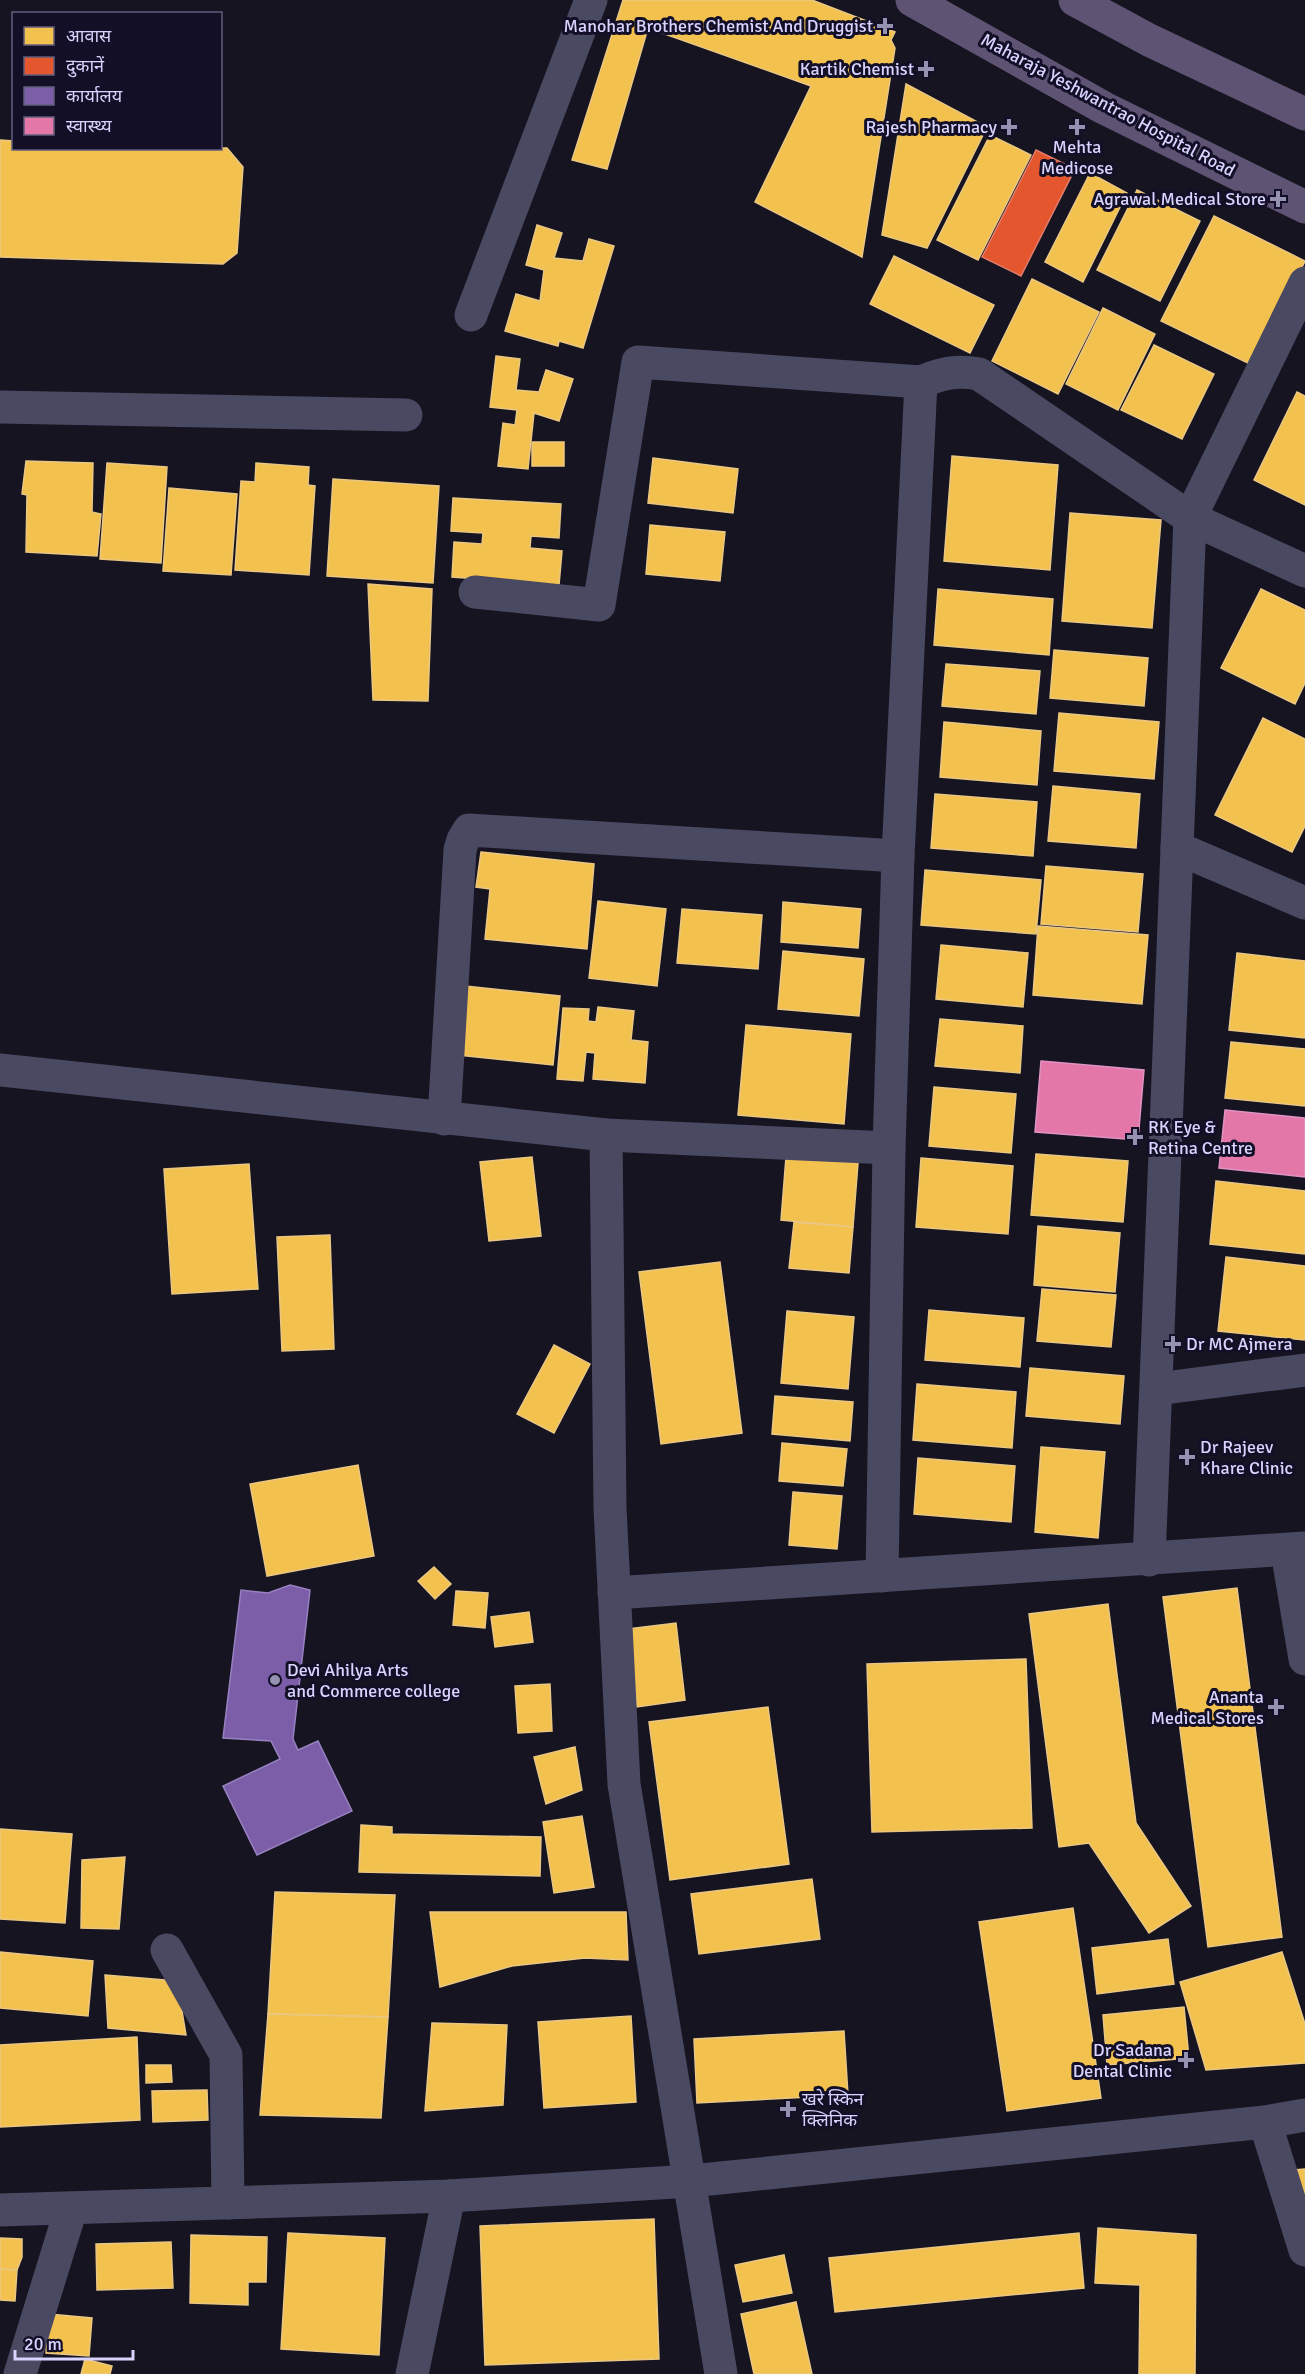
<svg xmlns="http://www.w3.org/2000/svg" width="1305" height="2374" font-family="Signika,'Noto Sans Devanagari',sans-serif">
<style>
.homes{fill:#f2c14e;stroke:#eac783;stroke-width:1.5}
.shops{fill:#e4572e;stroke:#e17c6d;stroke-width:1.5}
.offices{fill:#7b5ea7;stroke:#9781c1;stroke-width:1.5}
.health{fill:#e377a8;stroke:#e093c2;stroke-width:1.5}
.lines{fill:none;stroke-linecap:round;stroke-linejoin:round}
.minor{stroke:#4a4962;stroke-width:33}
.major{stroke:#5e5373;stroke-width:33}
.poi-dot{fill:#9591b1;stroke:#130f26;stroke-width:2}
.labels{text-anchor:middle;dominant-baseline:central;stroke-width:6;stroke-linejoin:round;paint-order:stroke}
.poi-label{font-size:18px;fill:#d9d4ff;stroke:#130f26;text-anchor:end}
.street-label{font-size:18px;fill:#d9d4ff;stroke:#130f26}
</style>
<rect width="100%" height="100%" fill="#161421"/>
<g class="homes">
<polygon points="623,0 812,0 895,32 891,40 895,48 862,257 755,202 811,86 648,28 607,169 572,160"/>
<polygon points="906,84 987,127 927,248 882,235"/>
<polygon points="990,135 1031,155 978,260 937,240"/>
<polygon points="0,140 14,141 14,148 227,148 243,167 237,253 223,264 0,257"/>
<polygon points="1090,173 1127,193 1083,282 1045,262"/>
<polygon points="1137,190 1200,221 1160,301 1097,270"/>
<polygon points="1214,216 1305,261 1254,366 1161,321"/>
<polygon points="537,225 562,233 554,258 583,261 589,239 614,246 583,348 559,341 558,346 505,331 516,294 540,301 544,270 526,265"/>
<polygon points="894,256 994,305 970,353 870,304"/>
<polygon points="1032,279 1099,312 1058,394 992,361"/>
<polygon points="1103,308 1155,334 1118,410 1066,384"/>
<polygon points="1154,345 1214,374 1182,439 1121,410"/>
<polygon points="496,356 520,359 516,390 539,392 546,370 573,379 559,421 534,413 528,469 498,466 503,423 515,425 517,410 490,407"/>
<polygon points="1297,392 1305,396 1305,505 1254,480"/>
<rect x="532" y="442" width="32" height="24"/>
<polygon points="952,456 1058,465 1050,570 944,561"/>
<polygon points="653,458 738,469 733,513 648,503"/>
<polygon points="26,461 93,463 92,512 101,514 97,556 26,552 27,495 22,494"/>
<polygon points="107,463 167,467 161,563 100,559"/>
<polygon points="256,463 309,467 308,485 315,486 309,575 235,570 241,481 255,482"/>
<polygon points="333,479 439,486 433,583 327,576"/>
<polygon points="169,488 237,494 231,575 163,571"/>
<polygon points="453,498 561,504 559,538 531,536 530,548 562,551 559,585 452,577 454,542 482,544 483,533 451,531"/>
<polygon points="1070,513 1161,520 1152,628 1062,621"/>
<polygon points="650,525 725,532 720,581 646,574"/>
<polygon points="368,584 432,589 428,701 373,700"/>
<polygon points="938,589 1053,599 1049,655 934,645"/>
<polygon points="1261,589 1305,610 1305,683 1295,704 1221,668"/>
<polygon points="1054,650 1148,658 1144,706 1050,698"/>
<polygon points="946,664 1040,671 1036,714 942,706"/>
<polygon points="1059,713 1159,722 1154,779 1054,771"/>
<polygon points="1263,718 1305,739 1305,826 1292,852 1215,815"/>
<polygon points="944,722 1041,731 1037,785 940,777"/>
<polygon points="1053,786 1140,794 1136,848 1048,841"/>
<polygon points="935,794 1037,802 1033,856 931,848"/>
<polygon points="481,852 594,864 587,949 485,939 490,889 476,887"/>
<polygon points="1046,866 1143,874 1138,932 1041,924"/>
<polygon points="925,870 1041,880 1036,934 921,925"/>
<polygon points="598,901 666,909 657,986 589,978"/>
<polygon points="783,902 861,909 858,948 781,942"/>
<polygon points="682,909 762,915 758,969 677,963"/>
<polygon points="1038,926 1148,935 1142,1004 1033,995"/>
<polygon points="941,945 1028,953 1023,1007 936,999"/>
<polygon points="783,951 864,959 859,1016 778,1009"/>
<polygon points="1237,953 1305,961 1305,1038 1229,1030"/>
<polygon points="465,986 560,996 553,1065 458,1055"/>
<polygon points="598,1007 634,1011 631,1040 648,1042 645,1083 593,1079 595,1053 586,1052 583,1081 557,1079 563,1008 589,1009 588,1021 596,1022"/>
<polygon points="940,1019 1023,1026 1020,1073 935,1066"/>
<polygon points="746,1025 851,1034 844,1124 738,1115"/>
<polygon points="1231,1042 1305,1049 1305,1106 1225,1098"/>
<polygon points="934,1087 1016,1094 1011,1153 929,1146"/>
<polygon points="1036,1154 1128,1161 1123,1222 1031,1215"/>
<polygon points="532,1157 541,1236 489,1241 480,1162"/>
<polygon points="786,1157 858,1163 853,1227 781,1220"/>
<polygon points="921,1158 1013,1166 1008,1234 916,1227"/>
<polygon points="249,1164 258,1289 172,1294 164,1169"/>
<polygon points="1216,1181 1305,1191 1305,1254 1210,1244"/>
<polygon points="794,1222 853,1227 849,1273 789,1268"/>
<polygon points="1038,1226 1120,1233 1115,1292 1034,1285"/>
<polygon points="330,1235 334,1349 282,1351 277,1237"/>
<polygon points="1226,1257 1305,1266 1305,1340 1218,1331"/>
<polygon points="720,1262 742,1433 661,1444 639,1272"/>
<polygon points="1042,1289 1116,1295 1111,1347 1037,1341"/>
<polygon points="929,1310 1024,1318 1020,1367 925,1360"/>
<polygon points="787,1311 854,1317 848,1389 781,1383"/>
<polygon points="554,1345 590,1364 554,1433 517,1414"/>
<polygon points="1030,1368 1124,1376 1120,1424 1026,1416"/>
<polygon points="917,1384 1016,1392 1012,1448 913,1440"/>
<polygon points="775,1396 853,1402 850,1441 772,1434"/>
<polygon points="782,1443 847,1449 843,1486 779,1481"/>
<polygon points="1041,1447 1105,1452 1098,1538 1035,1532"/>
<polygon points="918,1458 1015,1466 1011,1522 914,1514"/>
<polygon points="358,1465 374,1556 267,1576 250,1484"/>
<polygon points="793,1492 842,1496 837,1549 789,1545"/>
<polygon points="434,1567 451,1584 435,1599 418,1581"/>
<polygon points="1237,1588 1282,1937 1208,1947 1163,1597"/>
<polygon points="456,1591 488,1593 485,1628 453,1625"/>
<polygon points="1108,1604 1136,1823 1191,1906 1149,1933 1089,1843 1059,1847 1029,1614"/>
<polygon points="529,1612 533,1642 495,1647 491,1617"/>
<polygon points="676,1623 685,1700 637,1707 628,1629"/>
<polygon points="1026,1659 1032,1828 872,1832 867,1664"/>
<polygon points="550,1684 552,1731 518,1733 515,1686"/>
<polygon points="768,1707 789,1864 670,1880 649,1722"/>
<polygon points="575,1747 582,1790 546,1804 534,1757"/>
<polygon points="582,1816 594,1887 554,1893 543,1822"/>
<polygon points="361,1825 392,1827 392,1834 541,1837 540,1876 359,1872"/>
<polygon points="0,1829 72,1834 65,1923 0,1919"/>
<polygon points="125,1857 119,1929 81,1928 82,1860"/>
<polygon points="812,1879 820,1939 699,1954 691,1894"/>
<polygon points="275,1892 395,1895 388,2017 268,2014"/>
<polygon points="1073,1908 1101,2098 1007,2111 979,1922"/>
<polygon points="430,1912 626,1912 628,1960 585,1958 512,1966 440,1987"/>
<polygon points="1168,1939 1174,1984 1097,1994 1092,1948"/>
<polygon points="0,1952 93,1961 88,2016 0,2008"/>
<polygon points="1282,1952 1305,2024 1305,2063 1206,2070 1180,1982"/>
<polygon points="105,1975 177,1981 186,2035 108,2028"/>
<polygon points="1184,2007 1189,2058 1107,2065 1103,2015"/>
<polygon points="268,2014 388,2017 381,2118 260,2115"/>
<polygon points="631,2016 636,2102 544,2108 538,2022"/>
<polygon points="432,2023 507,2025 503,2105 425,2111"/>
<polygon points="844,2031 848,2095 697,2103 694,2039"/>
<polygon points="137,2037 140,2120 0,2127 0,2045"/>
<polygon points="146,2065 171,2065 172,2082 146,2083"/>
<polygon points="207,2090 208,2120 153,2122 152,2091"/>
<polygon points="1305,2169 1305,2212 1294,2170"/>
<polygon points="654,2219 659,2359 485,2365 480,2226"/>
<polygon points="1098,2228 1196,2235 1195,2374 1139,2374 1140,2285 1095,2283"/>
<polygon points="288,2233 385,2238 379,2355 281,2349"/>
<polygon points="1079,2233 1084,2288 835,2312 829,2258"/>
<polygon points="191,2235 267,2237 266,2282 248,2282 248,2305 190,2303"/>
<polygon points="0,2238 22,2239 22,2257 17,2270 0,2269"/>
<polygon points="171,2242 173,2288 97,2290 96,2244"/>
<polygon points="784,2255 792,2293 743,2302 735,2265"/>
<polygon points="0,2269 17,2270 15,2301 0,2300"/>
<polygon points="796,2302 812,2374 754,2374 741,2314"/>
<polygon points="49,2314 92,2318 89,2356 46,2353"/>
<polygon points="85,2359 112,2366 110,2374 81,2374"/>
</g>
<polygon class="shops" points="1036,150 1075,169 1021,276 982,257"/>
<polygon class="offices" points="290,1585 310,1590 293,1739 298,1750 318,1741 352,1811 257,1855 223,1786 280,1759 271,1741 223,1738 241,1590 268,1593"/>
<g class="health">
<polygon points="1041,1061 1144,1070 1138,1140 1035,1132"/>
<polygon points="1225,1110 1305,1118 1305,1177 1219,1168"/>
</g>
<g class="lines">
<g class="minor">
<polyline points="471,315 591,0"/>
<polyline points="0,407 406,415"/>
<path d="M475,592L599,605L638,362L921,382C942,373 957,370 979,374L1190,518L1305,571"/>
<polyline points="1177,848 1305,903"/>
<polyline points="0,1070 606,1135 889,1148"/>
<polyline points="444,1119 460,850 463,840 469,830 898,856"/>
<polyline points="606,1135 610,1508 624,1784 721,2374"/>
<polyline points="1157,1389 1305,1370"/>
<polyline points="1287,1551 1305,1659"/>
<polyline points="1149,1560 1190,518 1305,283"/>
<polyline points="882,1576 889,1148 898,856 921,382"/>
<polyline points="614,1593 1305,1548"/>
<polyline points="167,1950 226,2055 228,2203"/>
<polyline points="1265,2122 1305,2250"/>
<polyline points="0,2210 449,2196 691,2181 1265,2122 1305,2115"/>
<polyline points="20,2374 71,2209"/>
<polyline points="412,2374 449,2196"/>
</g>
<g class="major">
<polyline points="912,0 1104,108 1305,207"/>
<polyline points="1075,0 1149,40 1305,114"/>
</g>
</g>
<g class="poi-dot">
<path d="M882 17h6v6h6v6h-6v6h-6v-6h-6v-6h6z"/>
<path d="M923 60h6v6h6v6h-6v6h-6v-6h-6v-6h6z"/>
<path d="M1006 118h6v6h6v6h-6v6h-6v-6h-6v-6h6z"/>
<path d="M1074 118h6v6h6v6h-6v6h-6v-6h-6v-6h6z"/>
<path d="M1275 190h6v6h6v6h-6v6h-6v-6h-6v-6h6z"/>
<path d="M1132 1128h6v6h6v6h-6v6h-6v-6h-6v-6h6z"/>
<path d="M1170 1335h6v6h6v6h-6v6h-6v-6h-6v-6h6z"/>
<path d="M1184 1448h6v6h6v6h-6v6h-6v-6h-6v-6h6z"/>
<circle cx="275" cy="1680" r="6"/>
<path d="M1273 1698h6v6h6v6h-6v6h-6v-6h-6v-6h6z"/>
<path d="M1183 2051h6v6h6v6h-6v6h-6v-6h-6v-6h6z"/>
<path d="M785 2100h6v6h6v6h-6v6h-6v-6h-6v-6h6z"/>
</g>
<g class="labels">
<g class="poi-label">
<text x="873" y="26">Manohar Brothers Chemist And Druggist</text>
<text x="914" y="69">Kartik Chemist</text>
<text x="997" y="127">Rajesh Pharmacy</text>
<text x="1077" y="147" text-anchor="middle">Mehta<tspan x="1077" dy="21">Medicose</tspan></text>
<text x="1266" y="199">Agrawal Medical Store</text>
<text x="1148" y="1127" text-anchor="start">RK Eye &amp;<tspan x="1148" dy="21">Retina Centre</tspan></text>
<text x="1186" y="1344" text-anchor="start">Dr MC Ajmera</text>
<text x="1200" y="1447" text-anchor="start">Dr Rajeev<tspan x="1200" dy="21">Khare Clinic</tspan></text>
<text x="287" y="1670" text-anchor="start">Devi Ahilya Arts<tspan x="287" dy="21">and Commerce college</tspan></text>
<text x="1264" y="1697">Ananta<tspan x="1264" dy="21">Medical Stores</tspan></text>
<text x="1172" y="2050">Dr Sadana<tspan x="1172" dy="21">Dental Clinic</tspan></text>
<text x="802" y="2099" text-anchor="start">खरे स्किन<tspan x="802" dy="21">क्लिनिक</tspan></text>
</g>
<g class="street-label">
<text transform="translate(1108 105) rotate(28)">Maharaja Yeshwantrao Hospital Road</text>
</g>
</g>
<rect x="12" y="12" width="210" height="138" fill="#130f26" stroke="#625e7d" stroke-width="1.5"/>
<rect x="24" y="27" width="30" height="18" fill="#f2c14e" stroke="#625e7d" stroke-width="1.5"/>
<text x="66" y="42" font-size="18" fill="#d9d4ff">आवास</text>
<rect x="24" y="57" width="30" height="18" fill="#e4572e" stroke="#625e7d" stroke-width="1.5"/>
<text x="66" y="72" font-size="18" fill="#d9d4ff">दुकानें</text>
<rect x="24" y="87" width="30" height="18" fill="#7b5ea7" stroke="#625e7d" stroke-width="1.5"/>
<text x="66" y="102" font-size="18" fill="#d9d4ff">कार्यालय</text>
<rect x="24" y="117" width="30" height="18" fill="#e377a8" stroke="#625e7d" stroke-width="1.5"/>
<text x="66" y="132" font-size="18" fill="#d9d4ff">स्वास्थ्य</text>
<path d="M15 2350v9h118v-9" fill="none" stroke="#d9d4ff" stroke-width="3"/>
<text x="24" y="2350" font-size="18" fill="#d9d4ff" stroke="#130f26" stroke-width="4.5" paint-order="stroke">20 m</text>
</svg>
